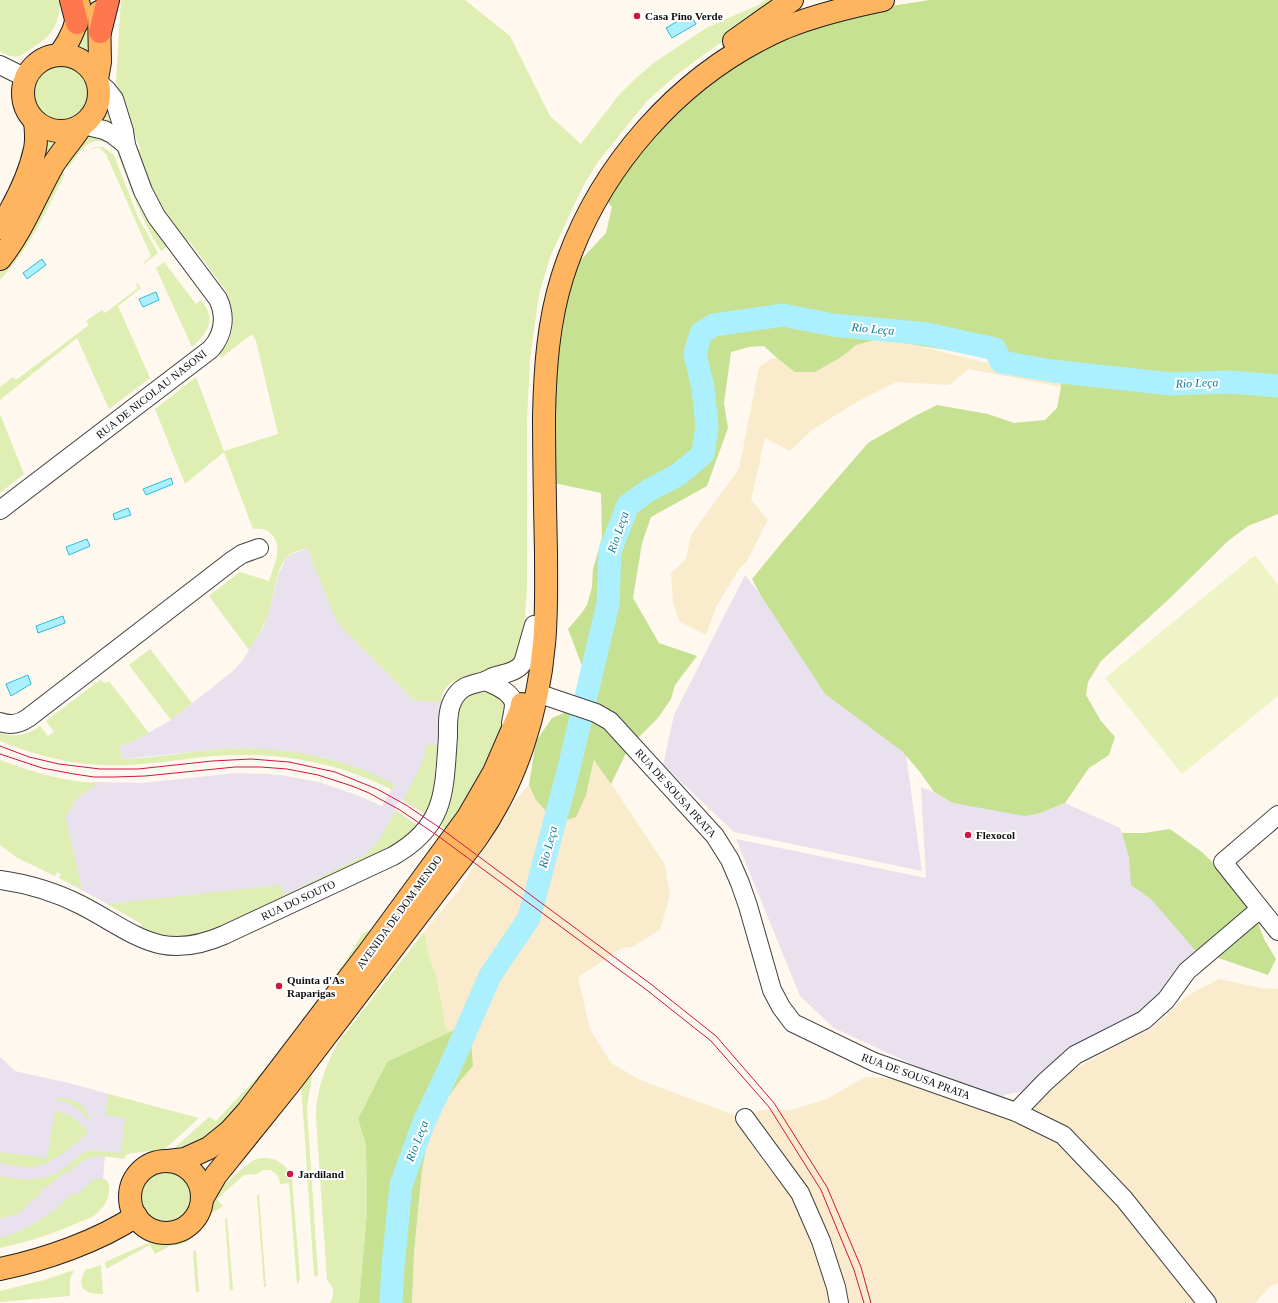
<svg xmlns="http://www.w3.org/2000/svg" width="1278" height="1303" font-family="Georgia,serif">
<style>
.industrial{fill:#eae1ee}
.farmland{fill:#f9ebcb}
.green{fill:#dfeeb3}
.forest{fill:#c6e191}
.pitch{fill:#eef4c6}
.water{fill:#adf0fd;stroke:#2bbcdc}
.lines{fill:none;stroke-linecap:round;stroke-linejoin:round}
.river{stroke:#adf0fd;stroke-width:23}
.minor-casing{stroke:#414141;stroke-width:20}
.major-casing{stroke:#1f1f1f;stroke-width:24}
.highway-casing{stroke:#1f1f1f;stroke-width:24}
.minor{stroke:#fff;stroke-width:18}
.major{stroke:#ffb55f;stroke-width:22}
.highway{stroke:#ff784d;stroke-width:22}
.tram{stroke:#ce1646;stroke-width:1}
.poi-dot{fill:#ce1646;stroke:#fff;stroke-width:1.5}
.labels{text-anchor:middle;dominant-baseline:central;stroke-width:4;stroke-linejoin:round;paint-order:stroke}
.poi-label{font-size:11px;font-weight:bold;fill:#0e0e0e;stroke:#fff;text-anchor:start}
.street-label{font-size:11px;fill:#0e0e0e;stroke:#fff}
.water-label{font-size:12px;font-style:italic;fill:#0a7e9e;stroke:#fff}
</style>
<rect width="100%" height="100%" fill="#fff8ef"/>
<g class="industrial">
<polygon points="308,548 313,564 354,640 401,687 413,700 441,702 433,793 427,815 400,799 394,809 419,826 307,890 175,938 163,935 152,930 102,901 59,878 61,874 57,872 55,876 16,857 49,814 93,782 142,783 236,773 266,774 281,775 319,782 359,796 382,806 394,785 359,769 323,757 251,748 222,749 123,759 119,747 134,741 171,720 233,671 243,660 264,626 270,608 278,575 286,558 292,554"/>
<polygon points="745,575 844,700 905,747 922,871 734,832 663,765 674,715"/>
<polygon points="921,787 934,792 953,803 1040,813 1065,803 1120,828 1122,833 1243,905 1139,1016 1030,1089 997,1097 918,1067 834,1028 800,996 736,839 926,878"/>
<polygon points="0,1057 15,1071 73,1084 152,1106 124,1159 105,1156 101,1201 0,1242"/>
</g>
<g class="farmland">
<polygon points="885,339 919,346 982,362 996,364 1056,381 1061,387 969,369 949,385 897,382 855,403 812,430 790,451 765,438 751,500 768,520 747,561 739,569 716,607 706,635 680,622 673,604 671,573 686,559 691,535 739,469 759,367 772,358 778,359 795,372 843,356 856,345 875,340"/>
<polygon points="595,759 665,865 670,895 660,930 632,947 622,948 578,977 590,1029 611,1063 640,1080 734,1115 765,1110 791,1110 827,1099 865,1077 890,1078 1004,1117 1075,1069 1116,1046 1151,1029 1188,995 1219,979 1261,988 1278,989 1278,1283 1270,1287 1255,1303 1216,1303 1209,1299 1201,1303 412,1303 414,1253 422,1169 432,1120 459,1082 473,1066 471,1038 454,1030 450,1032 446,1028 437,979 429,956 424,932 459,890 516,799 529,785 536,800 586,795"/>
</g>
<g class="green">
<path d="M0,0H60C59,34 46,39 20,56C13,58 7,55 0,52Z"/>
<polygon points="87,0 91,0 91,28 89,54 77,47"/>
<path d="M121,0H465L510,36L550,116L581,144L619,95L636,78L655,62L706,28L758,5L765,0H782L699,58L679,73L647,101L600,159L586,181L573,207L550,257L539,294L530,359L527,421V588L523,644L516,661C506,665 496,669 486,672C468,677 442,678 441,702L413,700L401,687L338,624L313,564L308,548C301,550 291,552 286,558C276,570 274,594 270,608C266,624 258,636 249,650L209,596L240,572L269,581C273,567 283,549 273,536C268,529 261,528 253,529L224,452L185,484L155,409L196,377L224,451L278,434L256,341L252,334L221,358L219,353C237,338 236,311 226,291L189,241L185,244L163,215L151,192L136,151L140,149L116,82Z"/>
<circle cx="61" cy="93" r="29"/>
<polygon points="108,108 122,137 101,122"/>
<path d="M89,134L118,145L113,147C91,130 80,152 68,168L62,165Z"/>
<polygon points="46,139 59,141 47,159 40,157"/>
<polygon points="94,147 103,147 114,155 138,217 158,253 144,264 143,263 151,256 106,154 100,148 95,148 90,151"/>
<path d="M120,150L169,245L161,251C141,221 130,185 117,152Z"/>
<path d="M58,171L65,174C46,212 29,249 0,280V270L11,256Z"/>
<path d="M164,262L196,304L201,300C217,319 208,333 192,347L156,268Z"/>
<polygon points="137,283 141,288 118,306 150,378 109,409 77,338 0,400 0,387 13,377 16,380 89,325 86,321 102,310 105,313 138,288 136,284"/>
<polygon points="0,414 24,474 0,493"/>
<polygon points="150,649 192,703 171,720 129,665"/>
<path d="M100,680L106,683L109,681L149,733L134,741L119,747L123,759C157,758 190,751 223,749C279,745 346,757 395,785L392,790C346,766 291,754 239,755C203,755 167,763 130,765C85,768 41,758 0,741V733C14,738 28,735 40,726L48,736L54,732L46,721Z"/>
<path d="M485,689L497,694L505,704L507,712L492,757L447,831L441,826C459,787 452,751 458,711C464,694 469,694 485,689Z"/>
<polygon points="427,744 438,745 432,801 427,815 403,800 422,764"/>
<path d="M0,760C32,772 65,782 99,783L75,800L69,813L65,815L82,889L59,878L61,874L57,872L55,876L16,857L0,845Z"/>
<polygon points="396,811 419,826 400,844 201,937 175,938 170,936 170,941 138,931 142,924 107,904 280,885 285,895 365,855 378,841"/>
<polygon points="375,925 376,929 293,1035 347,959 362,934 372,929"/>
<path d="M424,932L429,956L437,979L446,1028L450,1032L387,1062L358,1119L366,1145L367,1211L359,1303H330C335,1294 334,1287 327,1280L316,1117C316,1090 325,1068 337,1044Z"/>
<polygon points="283,1050 248,1100 205,1139 187,1146 173,1149 209,1117 216,1121"/>
<polygon points="310,1073 312,1076 307,1108 318,1275 316,1277 314,1275 301,1083"/>
<path d="M108,1094L199,1118L165,1149L127,1154L124,1159C101,1155 86,1153 69,1173L65,1172L46,1188L44,1186L39,1191L41,1193L19,1213L0,1219V1176C24,1180 46,1183 66,1167C73,1161 81,1153 89,1150L121,1153L125,1118L105,1115Z"/>
<path d="M57,1097C72,1100 88,1102 89,1121C81,1109 70,1102 56,1100Z"/>
<path d="M55,1111C69,1113 79,1120 88,1132C82,1139 74,1144 67,1150C40,1171 32,1169 0,1163V1152L47,1158Z"/>
<path d="M261,1158C277,1157 286,1164 292,1178L300,1279L297,1285L289,1183L280,1184L279,1178L275,1173L270,1170H263L257,1174L244,1175L217,1199L223,1206L212,1213L201,1230L188,1241L182,1244L170,1246L155,1254L150,1245L106,1269L105,1262L157,1239L170,1240L182,1237L187,1234L195,1229L201,1222L210,1201L229,1180L243,1168L254,1160Z"/>
<circle cx="166" cy="1196" r="26"/>
<path d="M100,1178C106,1179 109,1181 109,1188C110,1196 105,1207 98,1212C94,1217 88,1219 82,1221C56,1233 28,1242 0,1248V1238C29,1229 51,1215 72,1194L79,1193L92,1181Z"/>
<polygon points="257,1195 259,1195 266,1287 264,1287"/>
<polygon points="227,1217 233,1290 230,1290 225,1219"/>
<polygon points="196,1250 199,1292 196,1292 193,1251"/>
<path d="M101,1265L103,1294C84,1294 76,1289 85,1270Z"/>
<polygon points="74,1270 70,1279 70,1296 0,1302 0,1291 44,1280"/>
</g>
<g class="forest">
<path d="M929,0H1278V514L1248,526L1228,541L1168,600L1101,661L1088,682L1086,695L1101,721L1115,737L1109,755L1089,768L1065,803L1040,813L1025,816L953,803L934,792L920,772L902,751L825,694L760,594L752,579L784,540L868,443L915,416L937,405L988,414L1014,423L1045,420L1057,408L1061,387L1053,361L995,353L982,355L920,346L885,339L875,340L856,345L843,356L815,372H795L778,359L764,346L749,347L731,352L724,403L728,428L707,486L651,517L642,543L633,598L659,643L697,656L675,685L671,699L658,718L629,747L611,784L594,760L586,795L576,817L557,823L536,800L529,785L536,741L552,718L569,711L580,691L584,671L568,629L581,614L587,605L592,587L593,569L602,538L601,493L554,483V395L558,347L564,314L571,281L578,263L606,233L612,207L607,201C622,178 637,156 655,135C709,73 785,33 864,12C885,6 907,4 929,0Z"/>
<polygon points="1170,829 1202,852 1244,894 1258,923 1264,939 1276,959 1268,975 1195,950 1151,899 1131,885 1129,857 1122,833 1144,833"/>
<polygon points="454,1030 471,1038 473,1066 459,1082 432,1120 422,1169 414,1253 412,1303 359,1303 367,1211 366,1145 358,1119 387,1062"/>
</g>
<polygon class="pitch" points="1255,555 1278,585 1278,696 1182,774 1105,678"/>
<g class="water">
<polygon points="690,14 696,24 672,38 666,28"/>
<polygon points="42,259 46,265 27,279 23,273"/>
<polygon points="156,292 159,300 143,307 139,299"/>
<polygon points="171,478 173,484 146,495 143,489"/>
<polygon points="128,508 131,515 115,520 113,514"/>
<polygon points="87,539 90,546 69,555 66,547"/>
<polygon points="63,616 65,623 38,633 36,626"/>
<polygon points="28,675 31,684 11,696 6,684"/>
</g>
<g class="lines">
<polyline class="river" points="391,1303 393,1266 401,1185 424,1122 450,1067 490,976 529,918 569,768 608,604 610,551 628,505 649,490 678,475 703,454 707,426 703,388 695,354 701,333 714,325 783,315 833,325 927,334 995,349 1001,362 1052,371 1171,384 1230,382 1278,386"/>
<defs>
<g id="minor">
<polyline points="0,65 26,78"/>
<polyline points="83,125 104,130 112,134 126,145"/>
<path d="M0,510L211,349C224,334 226,316 218,299L156,216L143,191L126,145L124,131L114,99L107,90L98,82"/>
<path d="M485,681C495,685 512,692 514,704C514,710 512,717 511,723"/>
<polyline points="537,693 596,713 610,721 715,836 730,860 740,883 748,906 772,990 781,1007 793,1023 874,1062 1016,1112 1063,1135 1124,1199 1207,1303"/>
<path d="M0,722C11,726 19,724 28,718L233,560L242,554L259,548"/>
<polyline points="1278,815 1223,862 1278,931"/>
<path d="M0,880C29,884 55,892 81,905C135,933 160,963 224,935L393,856C446,826 444,792 448,736C448,725 447,711 453,700C461,685 471,685 485,681C489,679 492,677 496,676C507,673 516,672 523,663L534,625"/>
<polyline points="1016,1112 1045,1082 1075,1055 1144,1020 1166,1000 1187,971 1260,909"/>
<polyline points="745,1118 800,1193 821,1241 836,1287 839,1303"/>
</g>
<g id="major">
<polyline points="734,41 792,0"/>
<path d="M60,54C71,39 78,24 79,5"/>
<circle cx="61" cy="93" r="38"/>
<polyline points="97,79 100,62 99,12"/>
<path d="M0,228C15,204 29,177 35,149C37,140 36,130 35,121"/>
<path d="M0,259C23,230 35,197 53,165C62,151 73,139 82,125"/>
<polyline points="168,1161 185,1159 209,1148 230,1131 248,1111 369,952 468,817 494,772 521,710 522,704"/>
<circle cx="166" cy="1197" r="36"/>
<path d="M202,1199L216,1175L290,1083L476,839C516,783 538,712 544,644C547,613 546,583 546,553C545,507 544,461 544,416C545,370 548,323 562,278C596,169 679,74 784,28C816,15 849,7 883,0"/>
<path d="M0,1269C44,1260 99,1241 136,1216"/>
</g>
<g id="highway">
<polyline points="71,0 77,23"/>
<polyline points="100,32 108,0"/>
</g>
</defs>
<use href="#minor" class="minor-casing"/>
<use href="#major" class="major-casing"/>
<use href="#highway" class="highway-casing"/>
<use href="#minor" class="minor"/>
<use href="#major" class="major"/>
<use href="#highway" class="highway"/>
<g class="tram">
<polyline points="0,746 29,757 59,764 100,769 138,769 212,761 251,759 289,762 335,772 377,789 406,805 443,830 652,985 716,1036 774,1103 827,1187 861,1267 871,1303"/>
<polyline points="0,754 42,768 74,774 94,777 115,777 145,776 235,767 261,767 287,769 318,775 352,786 369,793 400,810 438,836 648,991 711,1041 769,1107 821,1190 854,1270 864,1303"/>
</g>
</g>
<g class="poi-dot">
<circle cx="637" cy="16" r="4"/>
<circle cx="968" cy="835" r="4"/>
<circle cx="279" cy="986" r="4"/>
<circle cx="290" cy="1174" r="4"/>
</g>
<g class="labels">
<g class="poi-label">
<text x="645" y="16">Casa Pino Verde</text>
<text x="976" y="835">Flexocol</text>
<text x="287" y="980">Quinta d'As<tspan x="287" dy="13">Raparigas</tspan></text>
<text x="298" y="1174">Jardiland</text>
</g>
<g class="street-label">
<text transform="translate(151 394) rotate(-38)">RUA DE NICOLAU NASONI</text>
<text transform="translate(676 793) rotate(48)">RUA DE SOUSA PRATA</text>
<text transform="translate(298 900) rotate(-25)">RUA DO SOUTO</text>
<text transform="translate(399 912) rotate(-54)">AVENIDA DE DOM MENDO</text>
<text transform="translate(916 1076) rotate(20)">RUA DE SOUSA PRATA</text>
</g>
<g class="water-label">
<text transform="translate(873 329) rotate(5)">Rio Leça</text>
<text transform="translate(1197 383) rotate(-2)">Rio Leça</text>
<text transform="translate(618 532) rotate(-71)">Rio Leça</text>
<text transform="translate(548 847) rotate(-75)">Rio Leça</text>
<text transform="translate(417 1141) rotate(-69)">Rio Leça</text>
</g>
</g>
</svg>
